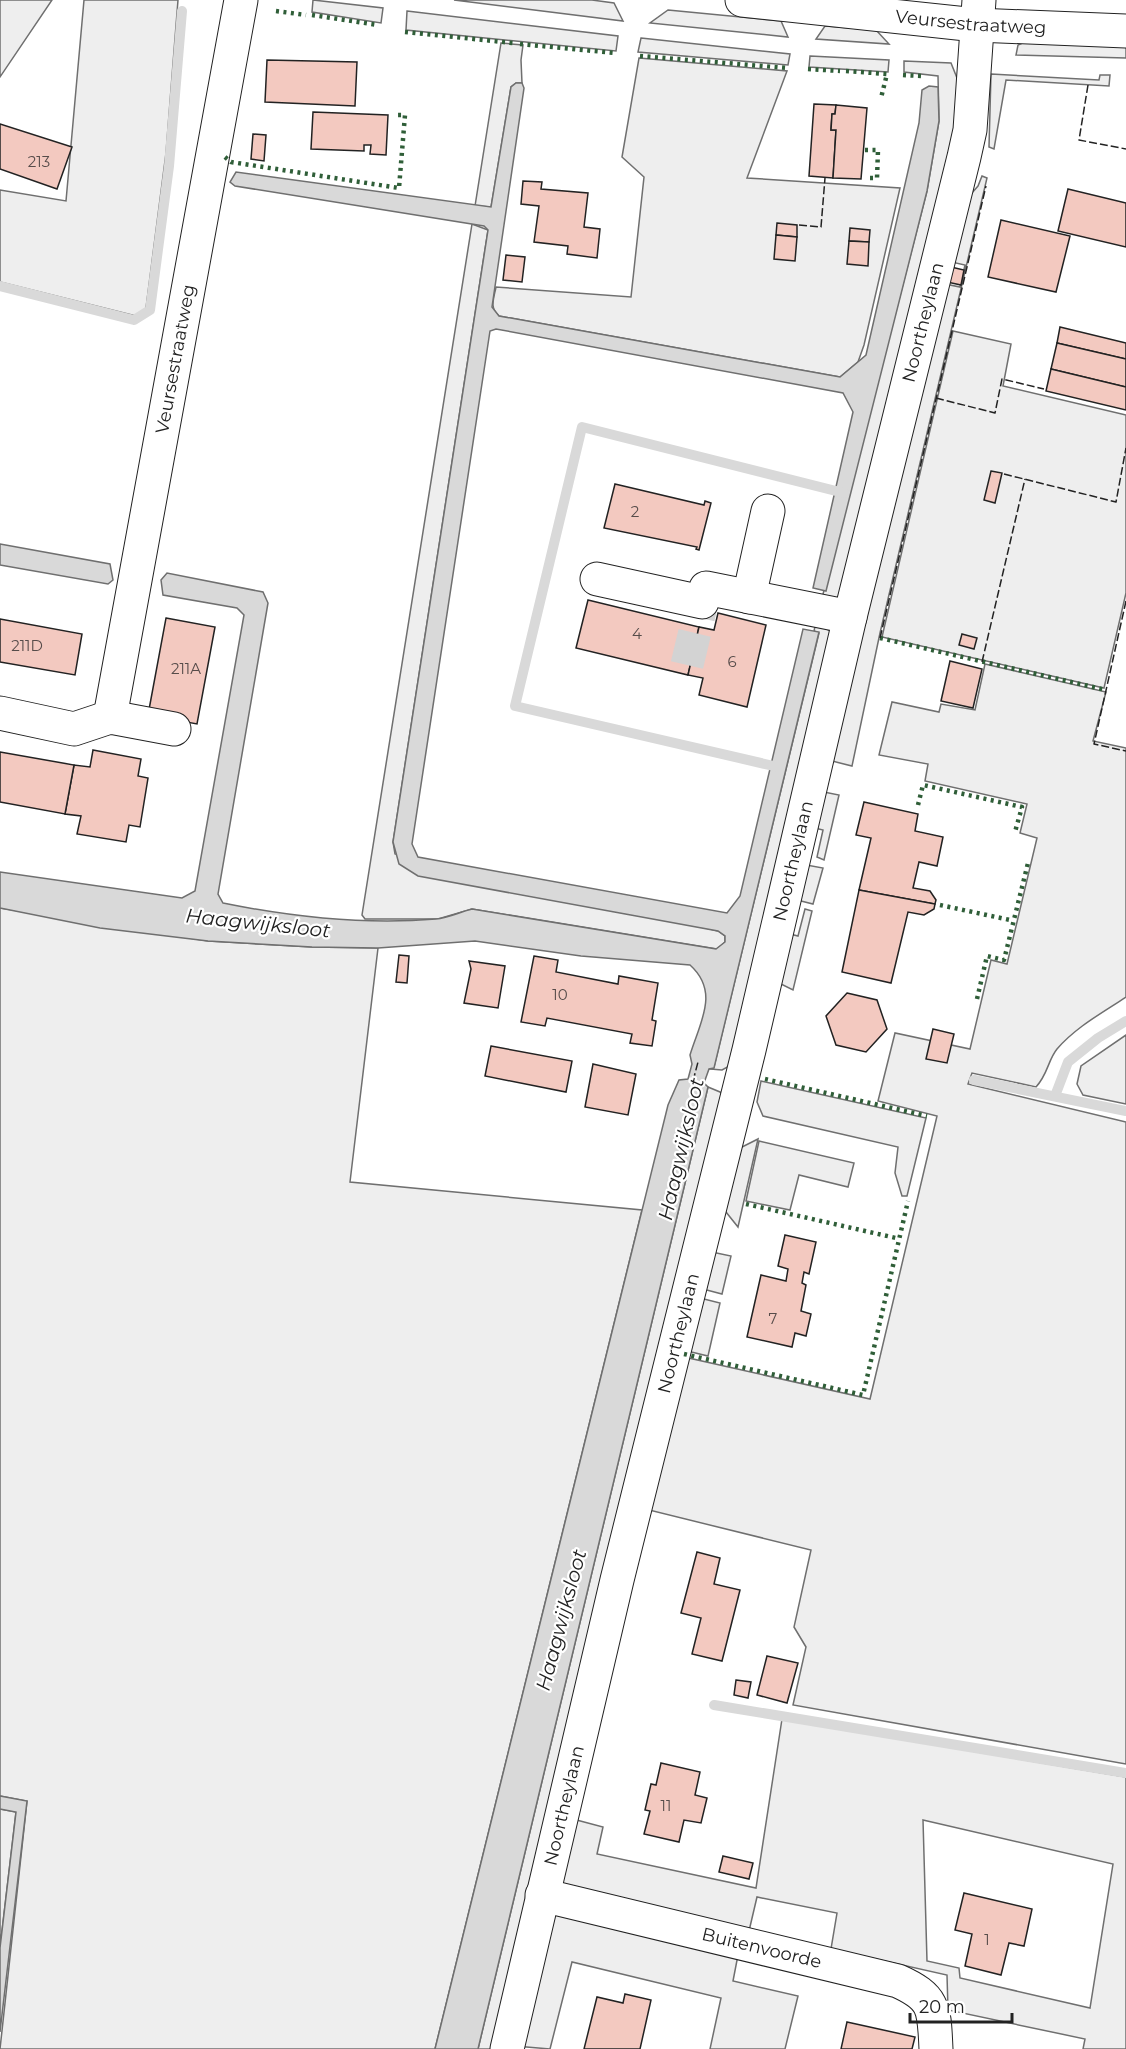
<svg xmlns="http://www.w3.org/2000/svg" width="1126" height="2049" font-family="Montserrat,sans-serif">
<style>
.green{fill:#eee;stroke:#6f6f6f;stroke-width:1.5;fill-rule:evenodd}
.water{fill:#d9d9d9;stroke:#6f6f6f;stroke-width:1.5}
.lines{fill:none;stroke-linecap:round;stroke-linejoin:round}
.stream{stroke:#d9d9d9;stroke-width:10}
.building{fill:#f3c9c0;stroke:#222;stroke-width:1.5}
.minor-tunnel{stroke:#d3d3d3;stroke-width:33;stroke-dasharray:33 16;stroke-linecap:butt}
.minor-casing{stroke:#222;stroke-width:35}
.major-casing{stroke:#222;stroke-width:35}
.minor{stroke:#fff;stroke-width:33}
.major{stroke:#fff;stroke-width:33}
.hedge{stroke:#2f5e38;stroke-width:4.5;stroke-dasharray:3 4.5;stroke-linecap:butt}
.fence{stroke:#222;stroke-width:1.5;stroke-dasharray:8 3;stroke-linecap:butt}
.labels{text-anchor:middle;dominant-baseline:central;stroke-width:4.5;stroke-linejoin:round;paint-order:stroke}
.number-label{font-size:15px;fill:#564c4a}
.street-label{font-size:18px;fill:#222;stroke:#fff}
.water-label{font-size:20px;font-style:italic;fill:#222;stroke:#fff}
</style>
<rect width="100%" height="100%" fill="#fff"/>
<g class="green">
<polygon points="0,0 52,0 0,77"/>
<polygon points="84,0 178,0 166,153 146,308 136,316 0,282 0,190 66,201"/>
<polygon points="313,0 383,8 381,23 312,12"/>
<polygon points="454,0 592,0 614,3 623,21"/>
<polygon points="668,10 781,21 788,37 650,23"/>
<polygon points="407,11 618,36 616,51 406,30"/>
<polygon points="825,26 876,30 889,44 816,39"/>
<polygon points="641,38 790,54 788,65 638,52"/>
<polygon points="1025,42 1126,47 1126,58 1016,55 1018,45"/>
<polygon points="501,43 523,45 521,60 522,83 516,83 511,87 491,207 475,206"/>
<polygon points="810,56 889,60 888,72 809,67"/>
<path d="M639,58L787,71L747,178L900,188L864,345L858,362L840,377L499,316C489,308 494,298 496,287L631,297L644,177L622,157Z"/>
<polygon points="904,61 951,63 957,78 960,118 847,600 821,602 927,191 939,121 938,76 904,72"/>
<polygon points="991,74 1099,80 1100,75 1110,75 1109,86 1006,80 994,149 989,147"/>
<polygon points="982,176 987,178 880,633 852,766 832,761 945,284 960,287 965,265 947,261 964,202 978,186"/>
<polygon points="472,224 488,230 393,842 395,854 718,931 725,936 725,942 717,949 472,909 438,919 365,919 362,915"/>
<polygon points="953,331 1011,344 1003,386 1126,415 1126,593 1104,688 882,637"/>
<polygon points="816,622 838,636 735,1063 722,1070 710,1069 714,1067 819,633 814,631"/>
<path d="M985,664L1106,692L1093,741L1126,748V997C1102,1013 1076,1027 1057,1049C1048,1060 1048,1074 1036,1087L972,1073L968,1084L1126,1122V1764L793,1705L806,1647L794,1627L811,1550L645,1509L684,1357L870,1399L937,1116L878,1101L895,1033L970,1049L991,960L1007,964L1037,838L1020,833L1027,804L925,781L928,764L879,755L892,702L939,712L941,704L975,710Z"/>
<polygon points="819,791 839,795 824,860 817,857 823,830 811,827"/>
<polygon points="801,864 823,868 813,904 793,899"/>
<polygon points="0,908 208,941 312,947 378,948 350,1182 642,1210 435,2049 0,2049 27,1801 0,1796"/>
<polygon points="805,909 812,911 793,990 781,984 786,933 798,936"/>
<polygon points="1126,1035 1126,1104 1083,1095 1077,1084 1081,1066"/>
<polygon points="761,1081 926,1118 907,1196 902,1196 895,1173 898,1147 763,1116 757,1102"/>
<polygon points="708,1087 720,1092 728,1100 498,2049 478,2049"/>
<polygon points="758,1139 738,1227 718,1202 730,1153"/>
<polygon points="759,1141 854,1163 848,1187 799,1175 790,1210 746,1201"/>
<polygon points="707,1251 731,1256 722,1294 699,1288"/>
<polygon points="696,1297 720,1303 708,1356 683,1350"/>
<path d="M782,1719L1126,1777V2049H1083L1085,2039L948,2010L947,1975L831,1949L837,1913L757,1897L749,1931L554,1888L569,1818L603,1827L597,1854L756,1888ZM923,1820L1113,1864L1090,2008L960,1978L959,1968L927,1961Z"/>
<polygon points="0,1809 16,1812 0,1948"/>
<polygon points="545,1911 738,1955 733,1981 798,1996 785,2049 710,2049 721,1998 572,1962 550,2049 515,2046"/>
</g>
<g class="water">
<path d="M516,83H522L524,88L492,307L499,316L840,377L866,355L919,123L922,90L929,86L938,87L939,121L927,191L826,591L813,588L853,412L843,393L496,329L490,331L412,844L418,857L727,913L740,896L803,629L819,632L714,1068L709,1069L704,1083L708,1087L478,2049H435L668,1105L679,1080L688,1079L692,1064L690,1055C700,1022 720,992 690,965L581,956L475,941L378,948L312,947L208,941L100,928L0,908V872L182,898L195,891L244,615L237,608L163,595L161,580L167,573L263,592L268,603L218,894L223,903C292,917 366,925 436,919C448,918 460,912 472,909L716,949L725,942V936L718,931L418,876L399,864L393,842L488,230L484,226L235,186L230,182L236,172L491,207L511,87Z"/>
<polygon points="0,544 110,564 113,580 108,584 0,565"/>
<polygon points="0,1796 27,1801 0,2032 0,1948 16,1812 0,1809"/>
</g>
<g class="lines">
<g class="stream">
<polyline points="0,286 134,320 150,310 169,166 182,11"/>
<polyline points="778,767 515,706 582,427 844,493"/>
<polyline points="974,1080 1126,1111"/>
<polyline points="1055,1096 1068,1062 1098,1038 1126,1021"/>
<polyline points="714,1705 1126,1773"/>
</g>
</g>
<g class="building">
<polygon points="267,60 357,62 355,106 265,102"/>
<polygon points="814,104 836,105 835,114 832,114 831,130 836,130 833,178 809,176"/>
<polygon points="836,105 867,108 861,179 833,178 836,130 831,130 832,114 835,114"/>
<polygon points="313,112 388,115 386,155 370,154 371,145 364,145 364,151 311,149"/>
<polygon points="0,124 72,147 57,189 0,169"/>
<polygon points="253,134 266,135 264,161 251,159"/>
<polygon points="523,181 542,182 541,189 588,193 584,227 600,229 597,258 567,254 568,246 534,242 539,206 521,204"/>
<polygon points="1068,189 1126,203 1126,247 1058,231"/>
<polygon points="1001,220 1070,236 1056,292 988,277"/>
<polygon points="777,223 797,225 797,237 776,235"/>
<polygon points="850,228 870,230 869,242 849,241"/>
<polygon points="776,235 797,237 795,261 774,259"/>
<polygon points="849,241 869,242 868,266 847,264"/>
<polygon points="506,255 525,257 522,282 503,280"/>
<polygon points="951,267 964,270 961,285 947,282"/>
<polygon points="1060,327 1126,343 1126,359 1057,343"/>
<polygon points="1057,343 1126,359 1126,387 1051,369"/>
<polygon points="1051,369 1126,387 1126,410 1046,391"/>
<polygon points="991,471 1002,473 995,503 984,500"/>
<polygon points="615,484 704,505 705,501 711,503 699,550 696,549 697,547 604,528"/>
<polygon points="588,600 699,627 688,675 576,648"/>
<polygon points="718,613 766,625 747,707 699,695 703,678 688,675 699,627 714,630"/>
<polygon points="166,618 215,627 197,724 148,715"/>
<polygon points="0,619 82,634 75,675 0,662"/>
<polygon points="962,634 977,638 974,649 959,645"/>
<polygon points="950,661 982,669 973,708 941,701"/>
<polygon points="93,750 141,759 138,776 148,778 140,827 129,825 126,842 77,834 81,816 65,814 74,765 90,767"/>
<polygon points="0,752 74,765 65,814 0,802"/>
<polygon points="864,802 918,814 915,831 943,837 937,866 919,862 913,888 930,891 936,900 935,904 859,890 871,838 856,835"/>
<polygon points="859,890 935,904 934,909 924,915 908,912 891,983 842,972"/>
<polygon points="399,955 409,956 407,983 396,982"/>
<polygon points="534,956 558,960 556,972 618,984 619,976 658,983 652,1020 656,1021 652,1046 630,1043 632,1034 547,1018 545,1026 521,1022"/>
<polygon points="469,961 505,966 498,1008 464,1003 471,969"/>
<polygon points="847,993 877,1000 887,1029 866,1052 836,1045 826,1016"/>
<polygon points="933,1029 954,1034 947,1063 926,1059"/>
<polygon points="491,1046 572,1061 566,1092 485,1076"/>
<polygon points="593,1064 636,1074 628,1115 585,1107"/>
<polygon points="785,1235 816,1242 809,1274 804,1272 802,1283 806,1285 801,1311 811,1314 806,1336 795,1333 792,1347 747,1337 761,1275 786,1281 788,1269 778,1266"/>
<polygon points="697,1552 720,1558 714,1584 740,1590 722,1661 692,1654 701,1618 681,1613"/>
<polygon points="767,1656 798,1663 787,1703 757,1695"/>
<polygon points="736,1680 751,1682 748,1698 734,1695"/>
<polygon points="661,1763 700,1772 695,1795 707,1798 701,1823 684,1820 679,1842 644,1834 650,1811 645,1810 651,1784 656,1785"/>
<polygon points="723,1856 753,1863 749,1879 719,1872"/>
<polygon points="964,1893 1032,1909 1024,1946 1009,1943 1001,1975 965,1966 972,1934 955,1930"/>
<polygon points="625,1994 651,2000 640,2049 584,2049 597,1997 623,2003"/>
<polygon points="847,2022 915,2037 912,2049 841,2049"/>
</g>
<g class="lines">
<polyline class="minor-tunnel" points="687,665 702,602"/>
<defs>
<g id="minor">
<polyline points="597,579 702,602 706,588 850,617"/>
<polyline points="749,597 768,511"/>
<polyline points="0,713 74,729 110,717 174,729"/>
<path id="s1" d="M110,717L241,0"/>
<path id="s2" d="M542,1895L898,1981C936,1998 934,2010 936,2049"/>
<path id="s3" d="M507,2049L617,1580L749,1050L850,617L964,157L970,130L979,0"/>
</g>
<g id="major">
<path id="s4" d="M742,0L976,25L1126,31"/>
</g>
</defs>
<use href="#minor" class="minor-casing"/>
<use href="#major" class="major-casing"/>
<use href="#minor" class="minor"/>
<use href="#major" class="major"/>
<g class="hedge">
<polyline points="276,11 306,15"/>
<polyline points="312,15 378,25"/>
<polyline points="405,32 513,43"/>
<polyline points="520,44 615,53"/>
<polyline points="640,56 787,68"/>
<polyline points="808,69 840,71"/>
<polyline points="846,71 887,74 881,98"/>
<polyline points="903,75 922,76"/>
<polyline points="865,150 878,150 877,178 870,178"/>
<polyline points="225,157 231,162 399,188 405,115 398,115"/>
<polyline points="880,638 1106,690"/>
<polyline points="918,805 923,785 1022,807 1015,832"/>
<polyline points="940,905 1010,920"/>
<polyline points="977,999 987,956 1004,960 1028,863"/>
<polyline points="765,1079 927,1116"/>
<polyline points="746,1204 896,1238"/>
<polyline points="684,1354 863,1395 908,1201"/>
</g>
<g class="fence">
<polyline points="1088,85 1079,140 1126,149"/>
<polyline points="799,225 821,227 825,178"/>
<polyline points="936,398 995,413 1002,379 1044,389"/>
<polyline points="1004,474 1116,502 1126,448"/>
<polyline points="1126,601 1094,744 1126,751"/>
<polyline points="880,638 986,186"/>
<polyline points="982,662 1025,479"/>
<polyline points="693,1081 698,1062"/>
</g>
</g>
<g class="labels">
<g class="number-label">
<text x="39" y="161">213</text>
<text x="635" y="511">2</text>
<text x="637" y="633">4</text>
<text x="27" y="645">211D</text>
<text x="732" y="661">6</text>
<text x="186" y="668">211A</text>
<text x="560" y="994">10</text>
<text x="773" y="1318">7</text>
<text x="666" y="1805">11</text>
<text x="987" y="1939">1</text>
</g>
<g class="street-label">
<text stroke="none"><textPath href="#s4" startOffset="230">Veursestraatweg</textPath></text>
<text stroke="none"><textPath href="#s3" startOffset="1776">Noortheylaan</textPath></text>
<text stroke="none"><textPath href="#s1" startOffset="364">Veursestraatweg</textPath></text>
<text stroke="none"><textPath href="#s3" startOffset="1222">Noortheylaan</textPath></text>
<text stroke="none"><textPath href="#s3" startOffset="736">Noortheylaan</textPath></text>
<text stroke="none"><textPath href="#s3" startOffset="250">Noortheylaan</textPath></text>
<text stroke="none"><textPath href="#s2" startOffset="226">Buitenvoorde</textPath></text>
</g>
<g class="water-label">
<text transform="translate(258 923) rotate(6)">Haagwijksloot</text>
<text transform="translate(681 1149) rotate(-77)">Haagwijksloot</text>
<text transform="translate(561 1620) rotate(-75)">Haagwijksloot</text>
</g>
</g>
<path d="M910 2013v9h102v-9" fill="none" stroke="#222222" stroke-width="3"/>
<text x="919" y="2013" font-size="18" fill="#222222" stroke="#ffffff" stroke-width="4.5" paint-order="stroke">20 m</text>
</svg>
